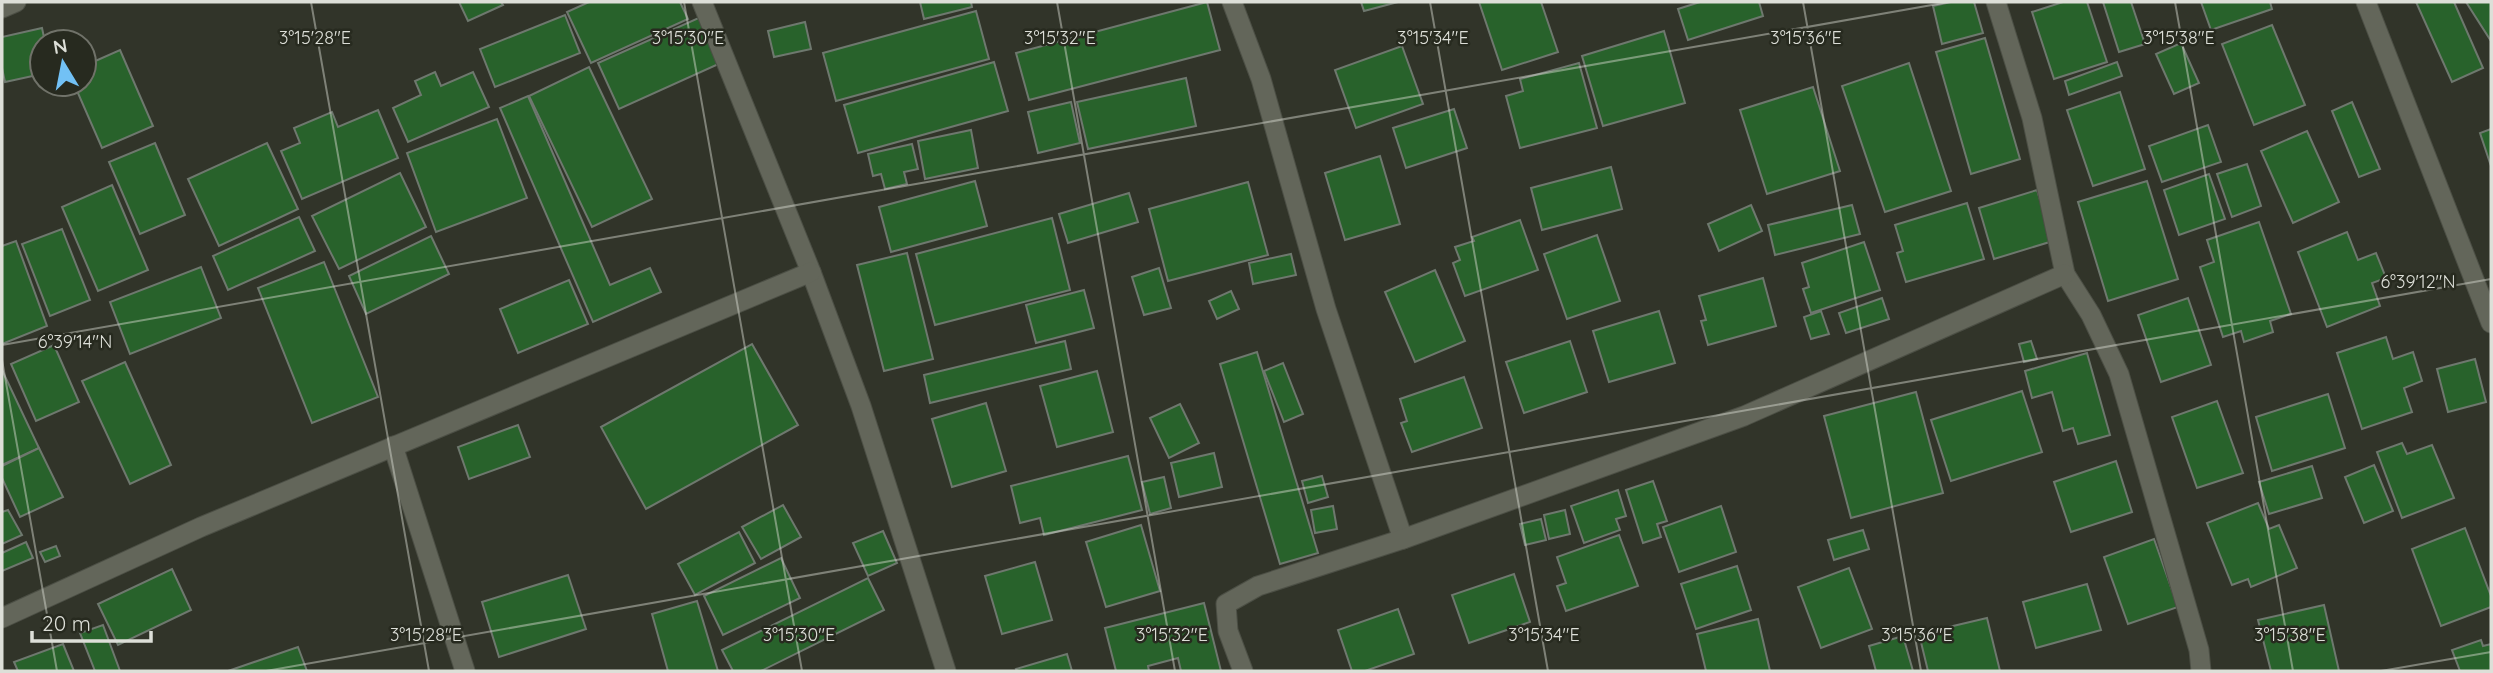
<svg xmlns="http://www.w3.org/2000/svg" width="2493" height="673" font-family="Quicksand,sans-serif">
<style>
.building{fill:#28622b;stroke:#6e786e;stroke-width:2}
.lines{fill:none;stroke-linecap:round;stroke-linejoin:round}
.minor-casing{stroke:#4c4f45;stroke-width:21}
.minor{stroke:#63665a;stroke-width:19}
.ticks{fill:none;stroke:#dddfd8;stroke-width:2;stroke-opacity:0.45}
.ticks-label{font-size:18px;text-anchor:middle;fill:#dddfd8;stroke:#272a1f;stroke-width:5;stroke-linejoin:round;paint-order:stroke}
</style>
<rect width="100%" height="100%" fill="#313429"/>
<g class="building">
<polygon points="459,2 501,2 503,5 468,21"/>
<polygon points="589,2 680,2 688,19 591,63 567,12"/>
<polygon points="920,2 971,2 972,7 924,19"/>
<polygon points="1207,2 1220,50 1029,100 1016,53"/>
<polygon points="1361,2 1398,2 1364,11"/>
<polygon points="1479,2 1541,2 1558,52 1502,70"/>
<polygon points="1700,2 1759,2 1763,16 1688,40 1678,9"/>
<polygon points="1951,2 1974,2 1983,33 1942,44 1933,6"/>
<polygon points="2063,2 2087,2 2107,62 2054,79 2032,12"/>
<polygon points="2103,2 2131,2 2145,44 2119,52"/>
<polygon points="2201,2 2270,2 2272,9 2211,30"/>
<polygon points="2416,2 2454,2 2483,68 2452,82"/>
<polygon points="2466,2 2491,2 2491,41"/>
<polygon points="976,11 989,59 836,101 823,53"/>
<polygon points="565,15 580,53 495,87 480,49"/>
<polygon points="703,16 723,62 619,109 598,63"/>
<polygon points="805,22 811,49 774,57 768,31"/>
<polygon points="2272,25 2305,105 2254,125 2222,44"/>
<polygon points="42,28 45,42 42,42 42,74 5,82 2,68 2,37"/>
<polygon points="1664,31 1685,103 1603,126 1582,56"/>
<polygon points="1985,38 2020,159 1971,174 1936,52"/>
<polygon points="2181,43 2199,83 2174,94 2156,54"/>
<polygon points="1402,46 1423,104 1356,128 1335,70"/>
<polygon points="120,50 153,126 102,148 74,84 84,84 84,66"/>
<polygon points="994,62 1008,111 858,153 844,105"/>
<polygon points="2117,62 2122,76 2069,95 2065,81"/>
<polygon points="1579,63 1597,128 1520,148 1506,96 1523,91 1520,79"/>
<polygon points="1909,63 1951,191 1885,212 1842,86"/>
<polygon points="589,67 652,199 592,227 529,96"/>
<polygon points="435,72 441,86 473,72 489,107 408,142 393,108 421,95 415,81"/>
<polygon points="1186,78 1196,126 1088,149 1077,102"/>
<polygon points="1813,87 1840,171 1767,194 1740,110"/>
<polygon points="2120,92 2145,169 2093,186 2067,110"/>
<polygon points="528,96 610,285 650,268 661,292 593,322 500,108"/>
<polygon points="1071,102 1080,143 1038,153 1028,112"/>
<polygon points="2352,102 2380,169 2359,177 2332,111"/>
<polygon points="1454,109 1467,148 1406,168 1393,128"/>
<polygon points="378,110 398,158 302,199 281,151 300,143 294,128 332,112 338,127"/>
<polygon points="497,119 527,198 436,232 407,153"/>
<polygon points="2208,125 2221,162 2162,182 2149,146"/>
<polygon points="2491,129 2491,166 2480,133"/>
<polygon points="971,130 978,168 925,179 918,141"/>
<polygon points="2307,131 2339,202 2293,223 2261,151"/>
<polygon points="155,143 185,215 140,234 109,162"/>
<polygon points="267,143 298,209 219,246 188,179"/>
<polygon points="912,144 918,169 904,172 907,184 885,189 881,174 873,176 868,154"/>
<polygon points="1380,156 1400,224 1345,240 1325,173"/>
<polygon points="2247,164 2261,206 2232,217 2217,174"/>
<polygon points="1611,167 1622,209 1542,230 1531,188"/>
<polygon points="400,173 426,227 339,269 312,216"/>
<polygon points="2209,174 2225,219 2179,235 2164,190"/>
<polygon points="975,181 987,226 891,252 879,207"/>
<polygon points="2147,181 2178,279 2108,301 2078,202"/>
<polygon points="1248,182 1268,255 1168,281 1149,209"/>
<polygon points="112,185 148,270 98,291 62,207"/>
<polygon points="2037,190 2053,241 1994,259 1979,208"/>
<polygon points="1129,193 1138,222 1068,243 1059,214"/>
<polygon points="1967,203 1984,259 1906,282 1897,253 1903,251 1895,225"/>
<polygon points="1751,205 1762,231 1719,251 1708,224"/>
<polygon points="1852,205 1860,234 1775,255 1768,225"/>
<polygon points="299,217 315,251 228,290 213,256"/>
<polygon points="1052,218 1070,290 935,325 916,254"/>
<polygon points="1520,220 1538,270 1465,296 1453,263 1460,260 1455,247 1474,241 1472,237"/>
<polygon points="2259,222 2291,314 2270,321 2273,332 2244,342 2241,331 2223,337 2200,267 2214,262 2207,240"/>
<polygon points="62,229 90,300 50,316 22,244"/>
<polygon points="2347,232 2358,260 2376,253 2386,278 2372,283 2380,306 2327,327 2298,252"/>
<polygon points="1597,235 1620,301 1567,319 1544,254"/>
<polygon points="431,236 449,274 366,314 349,276"/>
<polygon points="16,241 47,326 2,344 2,246"/>
<polygon points="1864,242 1880,290 1811,313 1803,289 1809,287 1802,263"/>
<polygon points="907,253 933,359 884,371 857,265"/>
<polygon points="1291,254 1296,275 1253,284 1249,263"/>
<polygon points="324,262 378,397 312,423 258,288"/>
<polygon points="201,267 221,318 130,354 110,302"/>
<polygon points="1159,268 1171,308 1144,315 1132,277"/>
<polygon points="1435,270 1465,341 1415,362 1385,292"/>
<polygon points="1763,278 1776,326 1708,345 1701,321 1706,320 1699,296"/>
<polygon points="569,280 588,324 518,353 500,309"/>
<polygon points="1084,290 1094,328 1036,343 1026,305"/>
<polygon points="1231,291 1239,309 1217,319 1209,301"/>
<polygon points="1882,298 1889,319 1846,333 1839,313"/>
<polygon points="2188,298 2211,365 2161,382 2138,315"/>
<polygon points="1659,311 1675,363 1609,382 1593,331"/>
<polygon points="1821,311 1829,334 1811,339 1804,317"/>
<polygon points="2386,337 2393,359 2413,352 2422,381 2404,388 2412,412 2362,429 2337,353"/>
<polygon points="1065,341 1071,369 930,403 924,375"/>
<polygon points="1570,341 1587,392 1524,413 1506,362"/>
<polygon points="2031,341 2037,359 2024,362 2019,344"/>
<polygon points="752,344 798,425 646,509 601,427"/>
<polygon points="54,345 79,402 36,421 11,364"/>
<polygon points="1257,352 1318,553 1280,564 1220,364"/>
<polygon points="2087,353 2110,435 2078,444 2073,428 2063,431 2052,392 2032,398 2025,371"/>
<polygon points="2475,359 2486,402 2448,412 2437,369"/>
<polygon points="125,362 171,465 130,484 82,381"/>
<polygon points="1283,363 1303,414 1284,422 1264,371"/>
<polygon points="2,370 39,448 2,465"/>
<polygon points="1097,371 1113,432 1057,447 1040,386"/>
<polygon points="1464,377 1482,428 1412,452 1401,423 1407,421 1400,399"/>
<polygon points="2022,391 2042,452 1951,481 1931,420"/>
<polygon points="1916,392 1943,493 1851,518 1824,416"/>
<polygon points="2328,394 2345,448 2272,471 2256,417"/>
<polygon points="2217,401 2243,473 2197,488 2172,417"/>
<polygon points="986,403 1006,471 952,487 932,419"/>
<polygon points="1180,404 1199,443 1169,458 1150,418"/>
<polygon points="518,425 530,457 469,479 458,447"/>
<polygon points="2402,443 2407,454 2432,445 2454,498 2402,518 2377,452"/>
<polygon points="39,448 63,497 20,517 2,478 2,466"/>
<polygon points="1214,453 1222,487 1179,497 1171,463"/>
<polygon points="1128,456 1142,510 1044,535 1040,518 1020,523 1011,486"/>
<polygon points="2116,461 2132,512 2071,532 2054,482"/>
<polygon points="2374,465 2393,511 2364,523 2345,477"/>
<polygon points="2312,466 2322,498 2269,514 2259,482"/>
<polygon points="1322,476 1328,497 1308,503 1302,481"/>
<polygon points="1164,477 1171,508 1150,514 1142,482"/>
<polygon points="1653,481 1667,521 1657,524 1661,537 1643,543 1626,490"/>
<polygon points="1618,490 1626,516 1616,519 1620,530 1584,543 1571,506"/>
<polygon points="2258,503 2269,529 2279,525 2297,568 2251,587 2248,579 2232,585 2207,523"/>
<polygon points="783,505 801,537 761,559 742,527"/>
<polygon points="1333,506 1337,529 1315,533 1311,510"/>
<polygon points="1721,506 1736,552 1679,572 1663,527"/>
<polygon points="8,510 22,535 2,544 2,512"/>
<polygon points="1565,510 1570,534 1549,539 1544,515"/>
<polygon points="1541,519 1546,540 1525,545 1520,524"/>
<polygon points="1141,525 1160,591 1106,607 1086,542"/>
<polygon points="2465,528 2491,596 2491,607 2441,626 2412,549"/>
<polygon points="1863,530 1869,549 1834,560 1828,540"/>
<polygon points="883,531 897,563 868,576 853,543"/>
<polygon points="739,532 755,563 695,595 678,564"/>
<polygon points="1619,535 1638,586 1566,611 1557,586 1566,583 1557,557"/>
<polygon points="2154,539 2178,607 2128,624 2104,557"/>
<polygon points="26,542 33,558 2,571 2,553"/>
<polygon points="56,546 60,556 45,562 40,552"/>
<polygon points="781,558 800,598 723,635 704,596"/>
<polygon points="1035,562 1052,620 1002,634 985,576"/>
<polygon points="1737,566 1751,610 1696,629 1681,584"/>
<polygon points="1849,568 1872,629 1821,648 1798,587"/>
<polygon points="172,569 191,610 118,645 98,604"/>
<polygon points="1514,574 1530,622 1469,643 1452,595"/>
<polygon points="568,575 586,629 499,657 482,602"/>
<polygon points="868,578 884,610 761,671 733,671 722,650"/>
<polygon points="2087,584 2101,630 2036,648 2023,602"/>
<polygon points="697,601 718,671 668,671 652,614"/>
<polygon points="1204,603 1221,671 1181,671 1178,658 1148,666 1149,671 1116,671 1105,628"/>
<polygon points="2324,605 2339,671 2271,671 2258,620"/>
<polygon points="1398,609 1414,654 1365,671 1352,671 1338,630"/>
<polygon points="1987,618 2000,671 1928,671 1919,634"/>
<polygon points="1758,619 1770,671 1706,671 1697,634"/>
<polygon points="103,625 120,671 95,671 80,633"/>
<polygon points="1903,636 1913,671 1876,671 1869,646"/>
<polygon points="2481,640 2483,646 2491,644 2491,671 2460,671 2452,650"/>
<polygon points="63,644 74,671 18,671 14,662"/>
<polygon points="298,647 307,671 228,671"/>
<polygon points="1067,654 1072,671 1017,671 1016,669"/>
</g>
<g class="lines">
<defs>
<g id="minor">
<polyline points="702,2 811,272 861,406 946,671"/>
<polyline points="1232,2 1261,79 1326,309 1403,539"/>
<polyline points="1996,2 2032,118 2065,274 2091,315 2119,374 2199,650 2201,671"/>
<polyline points="2366,2 2491,323"/>
<polyline points="2,8 16,2"/>
<polyline points="393,446 465,671"/>
<polyline points="2,618 201,527 811,272"/>
<polyline points="1243,671 1228,631 1226,604 1258,586 1403,539 1744,416 2065,274"/>
</g>
</defs>
<use href="#minor" class="minor-casing"/>
<use href="#minor" class="minor"/>
</g>
<path class="ticks" d="M311,2L429,671M684,2L802,671M1057,2L1175,671M1430,2L1548,671M1803,2L1921,671M2175,2L2293,671M2,345L1949,2M2,360L57,671M266,671L2491,279M2381,671L2491,652"/>
<g class="ticks-label">
<text x="315" y="44">3°15'28"E</text>
<text x="688" y="44">3°15'30"E</text>
<text x="1060" y="44">3°15'32"E</text>
<text x="1433" y="44">3°15'34"E</text>
<text x="1806" y="44">3°15'36"E</text>
<text x="2179" y="44">3°15'38"E</text>
<text x="2418" y="288">6°39'12"N</text>
<text x="75" y="348">6°39'14"N</text>
<text x="426" y="641">3°15'28"E</text>
<text x="799" y="641">3°15'30"E</text>
<text x="1172" y="641">3°15'32"E</text>
<text x="1544" y="641">3°15'34"E</text>
<text x="1917" y="641">3°15'36"E</text>
<text x="2290" y="641">3°15'38"E</text>
</g>
<rect width="2493" height="673" fill="none" stroke="#dddfd8" stroke-width="7"/>
<g transform="translate(63 63) rotate(350)"><circle r="33" fill="#272a1f" stroke="#707269" stroke-width="2"/>
<path d="M0-5L12 26L0 18L-12 26Z" fill="#72c1f5"/>
<text y="-10" font-size="19" font-weight="bold" text-anchor="middle" fill="#dddfd8">N</text>
</g>
<path d="M32 631v10h119v-10" fill="none" stroke="#dddfd8" stroke-width="3.5"/>
<text x="42" y="631" font-size="21" fill="#dddfd8" stroke="#272a1f" stroke-width="5" paint-order="stroke">20 m</text>
</svg>
